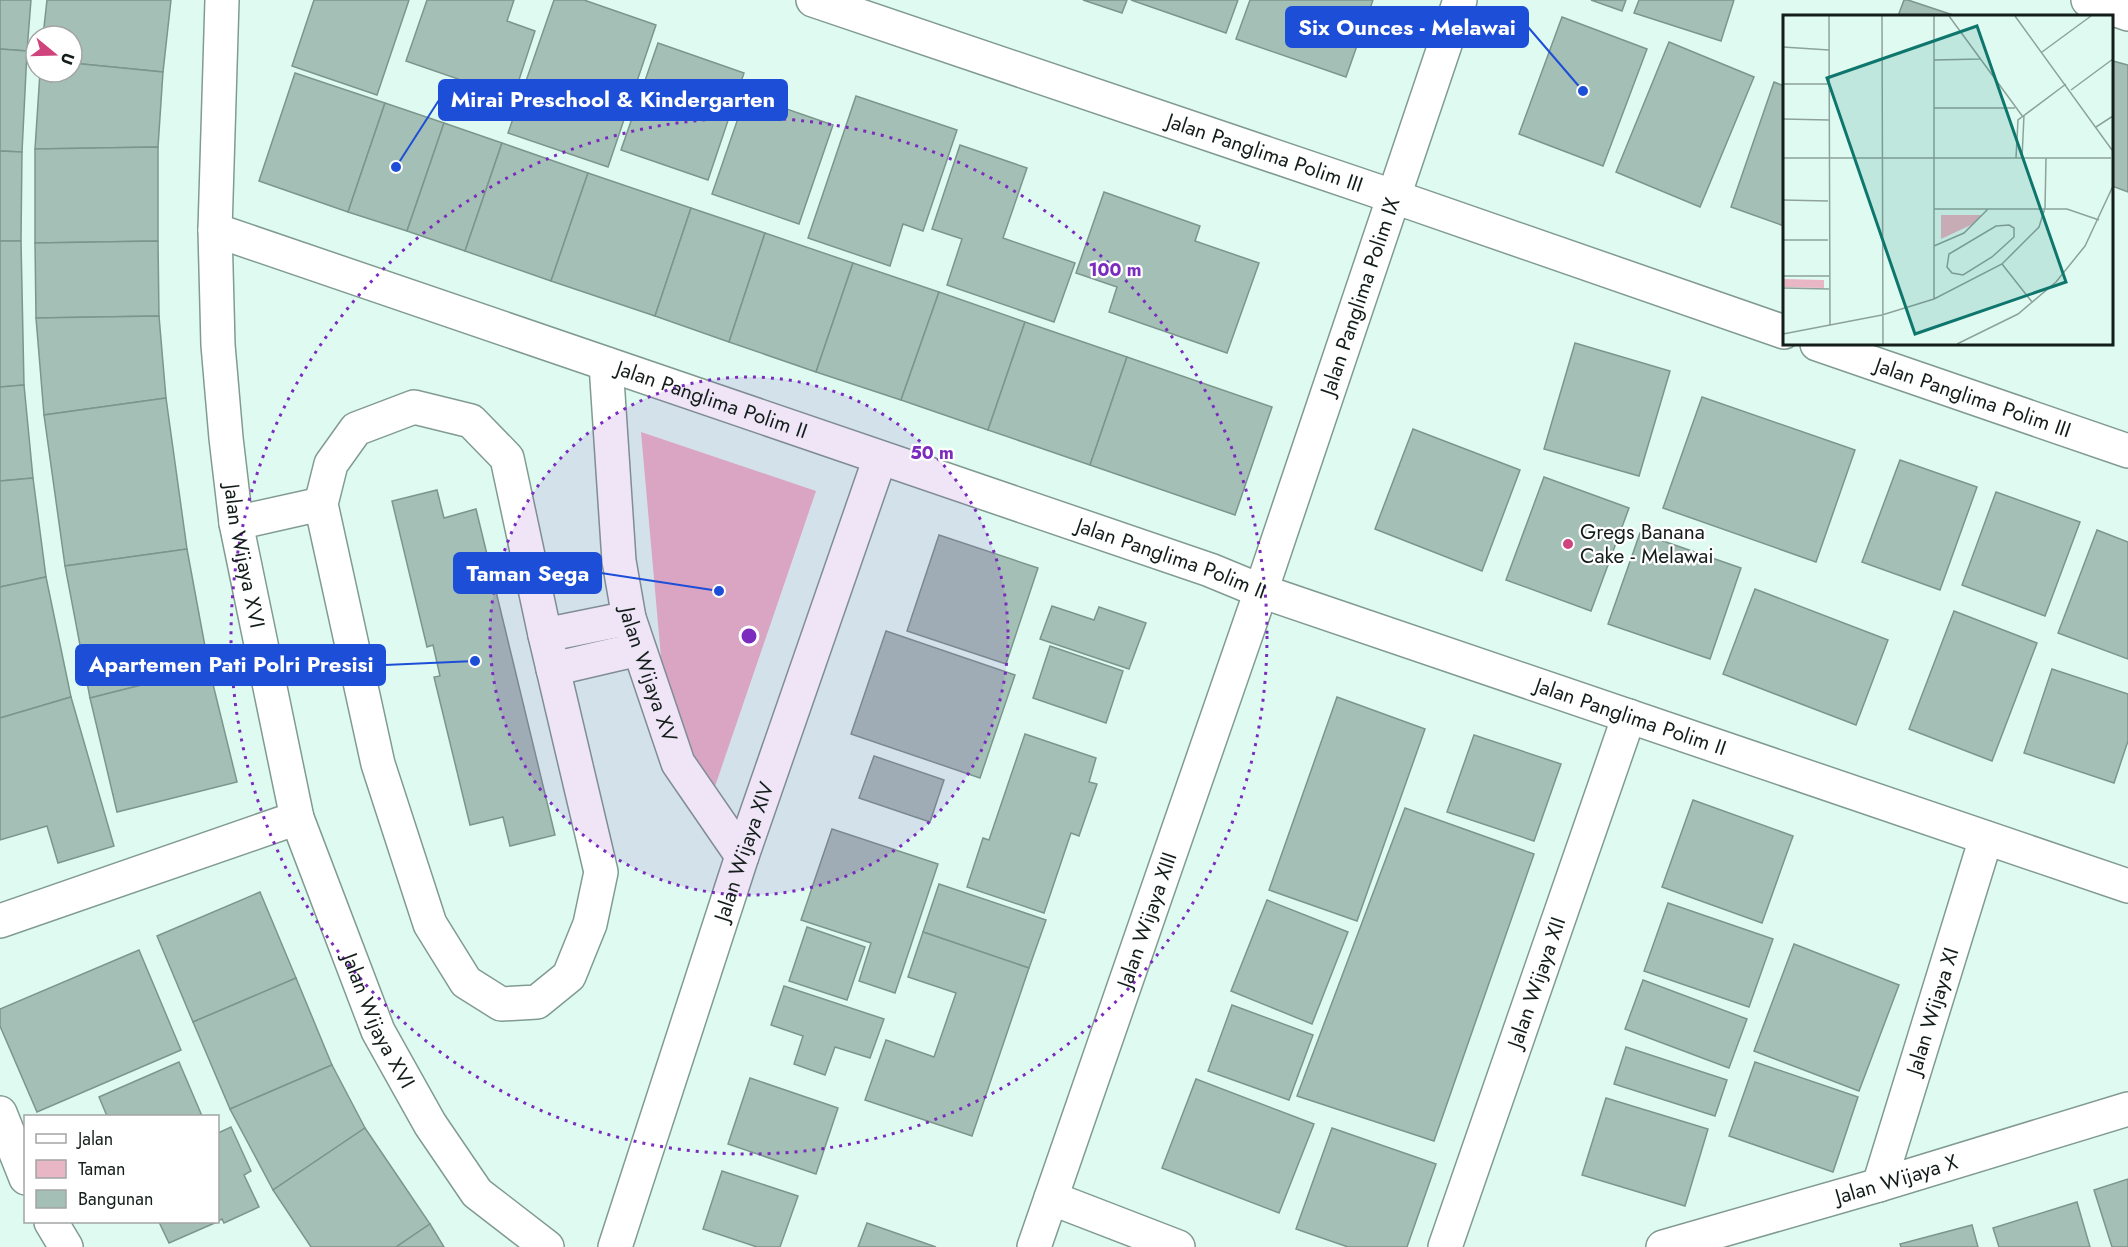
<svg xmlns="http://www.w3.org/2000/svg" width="2128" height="1247" font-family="Jost,sans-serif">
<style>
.green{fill:#e8b6c4}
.building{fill:#a4bfb5;stroke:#7c968c;stroke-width:1.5}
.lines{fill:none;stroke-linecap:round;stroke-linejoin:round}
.minor-casing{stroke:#819b91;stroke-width:36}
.tertiary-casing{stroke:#819b91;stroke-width:36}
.minor{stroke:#fff;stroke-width:33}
.tertiary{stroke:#fff;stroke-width:33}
.ring{fill:none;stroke:#7b2cbf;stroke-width:3;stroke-dasharray:3 6}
.poi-dot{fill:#cf447c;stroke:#fff;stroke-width:2}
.labels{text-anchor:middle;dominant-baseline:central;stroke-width:4.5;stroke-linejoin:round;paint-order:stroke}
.street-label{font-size:21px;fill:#131d19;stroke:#fff}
.poi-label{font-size:21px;fill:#131d19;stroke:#fff;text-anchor:start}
.inset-road{fill:none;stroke:#8da29b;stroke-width:1.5}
.view{fill:#0f766e;fill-opacity:0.15;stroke:#0f766e;stroke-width:3}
.inset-edge{fill:none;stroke:#131d19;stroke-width:3}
.centre{fill:#7b2cbf;stroke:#fff;stroke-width:3}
.ring-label{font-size:18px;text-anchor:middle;font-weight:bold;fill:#7b2cbf;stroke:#fff;stroke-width:4.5;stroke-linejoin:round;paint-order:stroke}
.leader{fill:none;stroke:#1d4ed8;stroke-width:2}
.callout-dot{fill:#1d4ed8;stroke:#fff;stroke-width:2}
.callout{fill:#1d4ed8;stroke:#1d4ed8;stroke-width:2}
.callout-label{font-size:22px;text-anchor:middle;font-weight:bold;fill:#fff}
</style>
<rect width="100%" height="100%" fill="#dffbf1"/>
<polygon class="green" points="641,432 816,491 710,801 664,691"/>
<g class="building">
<polygon points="0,0 31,0 27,51 0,49"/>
<polygon points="47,0 171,0 163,72 72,63 72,36 43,36"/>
<polygon points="314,0 409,0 377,95 292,66"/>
<polygon points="427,0 514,0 507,21 535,31 513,98 406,61"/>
<polygon points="554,0 584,0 656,25 608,167 508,133"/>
<polygon points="1083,0 1127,0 1122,13"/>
<polygon points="1131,0 1238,0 1226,33"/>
<polygon points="1250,0 1373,0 1346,77 1236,39"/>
<polygon points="1591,0 1626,0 1622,11"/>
<polygon points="1639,0 1734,0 1721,41 1634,13"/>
<polygon points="1904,0 1908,0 1956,16 1898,16"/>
<polygon points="1562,17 1647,49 1603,166 1519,134"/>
<polygon points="1669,42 1754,77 1700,207 1616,172"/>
<polygon points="658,43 744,73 708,180 621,150"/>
<polygon points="0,49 27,51 22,152 0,151"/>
<polygon points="2113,61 2128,65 2128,192 2112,186 2112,66"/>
<polygon points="72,63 163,72 158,147 35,149 40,72 72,72"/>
<polygon points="295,73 385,103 348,212 259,181"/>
<polygon points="1774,82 1784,86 1784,226 1731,207"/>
<polygon points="746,95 833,125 799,224 712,194"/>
<polygon points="856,96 957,130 923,231 903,224 890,266 808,238"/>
<polygon points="385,103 444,123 407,231 348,212"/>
<polygon points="444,123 502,143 465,251 407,231"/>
<polygon points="502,143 588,173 551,281 465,251"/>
<polygon points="960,145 1027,168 1003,238 1075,263 1054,322 947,285 962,239 932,229"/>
<polygon points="158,147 158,241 35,243 35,149"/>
<polygon points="0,151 22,152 21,241 0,241"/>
<polygon points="588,173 691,208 655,316 551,281"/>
<polygon points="1104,192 1200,226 1195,241 1259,263 1227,353 1109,312 1117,287 1076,273"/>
<polygon points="691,208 765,233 729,342 655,316"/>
<polygon points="765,233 853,263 816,372 729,342"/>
<polygon points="0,241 21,241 24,385 0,387"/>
<polygon points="158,241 159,316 36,318 35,243"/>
<polygon points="853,263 939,292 901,400 816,372"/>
<polygon points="939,292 1025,322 988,430 901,400"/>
<polygon points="159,316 166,398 44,415 36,318"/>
<polygon points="1025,322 1127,357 1090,465 988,430"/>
<polygon points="1575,343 1670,371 1639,476 1544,449"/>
<polygon points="1127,357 1272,407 1235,515 1090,465"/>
<polygon points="24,385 33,478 0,481 0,387"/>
<polygon points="1702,397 1855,450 1816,562 1663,508"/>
<polygon points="166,398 187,549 65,566 44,415"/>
<polygon points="1413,429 1520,470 1482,571 1375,529"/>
<polygon points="1900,460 1977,487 1940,590 1862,562"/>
<polygon points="1544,477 1629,508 1591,611 1506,580"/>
<polygon points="33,478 46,577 0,587 0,481"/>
<polygon points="437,490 444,518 476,509 555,835 510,846 503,817 470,825 434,677 440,676 433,645 427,647 392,501"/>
<polygon points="1996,492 2080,522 2045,616 1962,585"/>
<polygon points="2097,530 2128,542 2128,659 2058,633"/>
<polygon points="1640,533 1741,568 1710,659 1608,624"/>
<polygon points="939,535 1038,568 1006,664 907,631"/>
<polygon points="187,549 209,668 90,698 65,566"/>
<polygon points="46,577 71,697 0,718 0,587"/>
<polygon points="1755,589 1888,640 1856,725 1723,674"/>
<polygon points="1052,606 1094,620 1099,607 1146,623 1129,669 1040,639"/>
<polygon points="1954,611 2037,643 1992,761 1909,729"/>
<polygon points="886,631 1015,675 980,778 851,734"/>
<polygon points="1050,646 1123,671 1106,723 1033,698"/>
<polygon points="209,668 237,782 117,812 90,698"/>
<polygon points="2052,669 2128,694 2128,741 2114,783 2024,753"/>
<polygon points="71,697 114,846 58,863 47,826 0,840 0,718"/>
<polygon points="1337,697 1425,729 1357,921 1269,890"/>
<polygon points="1025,734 1096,758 1089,782 1097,784 1079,836 1071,833 1044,913 967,887 983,838 989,840"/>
<polygon points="1474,735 1561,764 1534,841 1447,812"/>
<polygon points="874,756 944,780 930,822 859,798"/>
<polygon points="1693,800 1793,836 1762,923 1662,887"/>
<polygon points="1405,808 1534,854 1434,1141 1297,1096"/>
<polygon points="832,829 938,864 895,993 859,981 871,943 801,920"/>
<polygon points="939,884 1046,920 1029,968 923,932"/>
<polygon points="260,892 296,978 193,1022 157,936"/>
<polygon points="1267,900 1348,932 1312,1024 1231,991"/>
<polygon points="1668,903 1773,939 1749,1007 1644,971"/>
<polygon points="807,927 865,947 847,1000 789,981"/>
<polygon points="923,932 1029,968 972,1136 865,1100 886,1040 934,1057 956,993 908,977"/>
<polygon points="1794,944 1899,985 1859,1091 1754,1051"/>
<polygon points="139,950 181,1050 37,1112 0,1026 0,1009"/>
<polygon points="296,978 332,1065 230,1109 193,1022"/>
<polygon points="1643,980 1747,1019 1729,1068 1625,1029"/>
<polygon points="784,986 884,1019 870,1058 835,1047 825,1075 794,1064 803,1036 771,1025"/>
<polygon points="1232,1005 1313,1035 1289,1100 1208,1071"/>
<polygon points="1626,1047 1727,1080 1715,1116 1614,1084"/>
<polygon points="179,1062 202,1116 107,1116 99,1097"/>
<polygon points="1755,1062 1858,1097 1833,1172 1729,1136"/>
<polygon points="332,1065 365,1128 273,1190 230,1109"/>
<polygon points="750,1078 838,1108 816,1174 728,1144"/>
<polygon points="1196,1079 1314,1124 1279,1213 1162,1168"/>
<polygon points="1606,1098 1708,1129 1685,1206 1582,1175"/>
<polygon points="231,1127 251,1171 244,1175 259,1207 224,1223 222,1219 218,1221 218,1133"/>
<polygon points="365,1128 430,1224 396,1247 311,1247 273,1190"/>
<polygon points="1332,1128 1436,1164 1407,1247 1348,1247 1296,1229"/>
<polygon points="722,1171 798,1196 780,1247 757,1247 703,1229"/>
<polygon points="2128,1179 2128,1247 2112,1247 2094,1190"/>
<polygon points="2077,1202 2090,1247 1999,1247 1993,1228"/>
<polygon points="159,1222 217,1222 169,1243"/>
<polygon points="867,1223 936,1247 858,1247"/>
<polygon points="430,1224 444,1247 396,1247"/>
<polygon points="1972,1225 1978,1247 1901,1247 1900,1244"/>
</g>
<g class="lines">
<defs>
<g id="minor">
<path id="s1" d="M222,0L215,230L218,345L226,438L236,523L297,818L378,1031L430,1124L477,1193L547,1247"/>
<path id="s2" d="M813,0L1392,196L1784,332"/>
<polyline points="2088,0 2128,14"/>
<path id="s3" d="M215,230L1210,570L1261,591L2128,886"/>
<path id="s4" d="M1817,344L2128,451"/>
<path id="s5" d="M606,364L619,561L629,618L678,763L742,856"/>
<polygon points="414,407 471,421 507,458 545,635 601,872 590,924 569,976 537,1002 501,1004 466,982 430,924 378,764 321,504 331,464 356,429"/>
<polyline points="236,523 321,504"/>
<polyline points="545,635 629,618"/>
<polyline points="553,669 639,649"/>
<polyline points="0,921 297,818"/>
<path id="s6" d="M1879,1185L1986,838"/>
<polyline points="1051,1198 1178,1247"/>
<path id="s7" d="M615,1247L742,856L880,458"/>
<path id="s8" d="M1445,1247L1629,716"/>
<path id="s9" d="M1663,1247L1879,1185L2128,1109"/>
</g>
<g id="tertiary">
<polyline points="0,1113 26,1178"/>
<polyline points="51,1222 66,1247"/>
<path id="s10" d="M1034,1247L1261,591L1460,0"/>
</g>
</defs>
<use href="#minor" class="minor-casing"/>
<use href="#tertiary" class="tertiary-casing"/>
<use href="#minor" class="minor"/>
<use href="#tertiary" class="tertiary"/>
</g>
<circle cx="749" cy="636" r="259" fill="#7b2cbf" fill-opacity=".12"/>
<g class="ring">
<circle cx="749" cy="636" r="259"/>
<circle cx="749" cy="636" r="518"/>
</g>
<circle class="poi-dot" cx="1568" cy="544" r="6"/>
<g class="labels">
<g class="street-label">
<text stroke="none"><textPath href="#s2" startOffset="477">Jalan Panglima Polim III</textPath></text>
<text stroke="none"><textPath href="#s10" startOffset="1005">Jalan Panglima Polim IX</textPath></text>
<text stroke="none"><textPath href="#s4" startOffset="165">Jalan Panglima Polim III</textPath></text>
<text stroke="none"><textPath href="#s3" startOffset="525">Jalan Panglima Polim II</textPath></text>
<text stroke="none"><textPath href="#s1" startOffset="558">Jalan Wijaya XVI</textPath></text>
<text stroke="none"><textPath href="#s3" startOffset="1011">Jalan Panglima Polim II</textPath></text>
<text stroke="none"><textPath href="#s5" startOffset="315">Jalan Wijaya XV</textPath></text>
<text stroke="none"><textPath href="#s3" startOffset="1497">Jalan Panglima Polim II</textPath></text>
<text stroke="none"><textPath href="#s7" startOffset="416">Jalan Wijaya XIV</textPath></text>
<text stroke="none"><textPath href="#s10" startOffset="346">Jalan Wijaya XIII</textPath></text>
<text stroke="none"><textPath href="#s8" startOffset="280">Jalan Wijaya XII</textPath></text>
<text stroke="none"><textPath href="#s6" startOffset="182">Jalan Wijaya XI</textPath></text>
<text stroke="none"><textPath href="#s1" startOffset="1044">Jalan Wijaya XVI</textPath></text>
<text stroke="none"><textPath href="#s9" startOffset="243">Jalan Wijaya X</textPath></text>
</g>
<g class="poi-label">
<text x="1580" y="532">Gregs Banana<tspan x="1580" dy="24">Cake - Melawai</tspan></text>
</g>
</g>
<g transform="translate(1783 15)">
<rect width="330" height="330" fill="#dffbf1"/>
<path d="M158,200H199L188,210L158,224ZM0,264L41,265V273L0,272Z" fill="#e8b6c4"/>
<path class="inset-road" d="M46,1L47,310M99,1L100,329M151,1V284M166,1L240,102M232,1L329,135M0,32L46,35M259,37L308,1M151,45L197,44M0,69H46M288,75L330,44M151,93H232M0,104L46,105M313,112L330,101M0,143H328M233,143L235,105L283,69M239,143L241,100M0,185L45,186M151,194H284L316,205M226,210L231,213V222L209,242L180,260L169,258L164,252L166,239L213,211ZM0,225H45M151,231L181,218L205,194M219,249L249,287M0,261H46M0,273L46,274M0,319L99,300L151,284L219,249L256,212L262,193L263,143M174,329L235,299L273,267L302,231L330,171"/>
<path class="view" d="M194,11L283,267L132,319L44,63Z"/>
<rect width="330" height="330" class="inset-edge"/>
</g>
<circle cx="749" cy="636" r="9" class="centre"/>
<g class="ring-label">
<text x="1115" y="276">100 m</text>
<text x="932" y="459">50 m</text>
</g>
<path class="leader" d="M1583 91L1528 27M396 167L439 100M719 591L601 573M475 661L385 665"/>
<g class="callout-dot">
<circle cx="1583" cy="91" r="6"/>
<circle cx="396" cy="167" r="6"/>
<circle cx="719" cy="591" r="6"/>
<circle cx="475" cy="661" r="6"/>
</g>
<g class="callout">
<rect x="1286" y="7" width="242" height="40" rx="6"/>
<rect x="439" y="80" width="348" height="40" rx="6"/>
<rect x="454" y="553" width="147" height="40" rx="6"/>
<rect x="76" y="645" width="309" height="40" rx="6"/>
</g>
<g class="callout-label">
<text x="1407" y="35">Six Ounces - Melawai</text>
<text x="613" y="107">Mirai Preschool &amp; Kindergarten</text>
<text x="528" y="581">Taman Sega</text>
<text x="231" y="672">Apartemen Pati Polri Presisi</text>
</g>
<rect x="24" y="1115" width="195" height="108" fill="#ffffff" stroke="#a1a5a3" stroke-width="1.5"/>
<rect x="36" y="1134" width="30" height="9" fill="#ffffff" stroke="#a1a5a3" stroke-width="1.5"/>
<text x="78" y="1145" font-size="18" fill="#131d19">Jalan</text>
<rect x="36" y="1160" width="30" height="18" fill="#e8b6c4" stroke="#a1a5a3" stroke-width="1.5"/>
<text x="78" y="1175" font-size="18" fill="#131d19">Taman</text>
<rect x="36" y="1190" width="30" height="18" fill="#a4bfb5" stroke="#a1a5a3" stroke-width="1.5"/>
<text x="78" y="1205" font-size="18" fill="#131d19">Bangunan</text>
<g transform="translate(54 54) rotate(109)"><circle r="28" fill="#ffffff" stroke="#a1a5a3" stroke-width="1.5"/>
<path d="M0-4.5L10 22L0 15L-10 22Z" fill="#cf447c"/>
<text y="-9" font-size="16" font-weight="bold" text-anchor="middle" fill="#131d19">U</text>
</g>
</svg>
